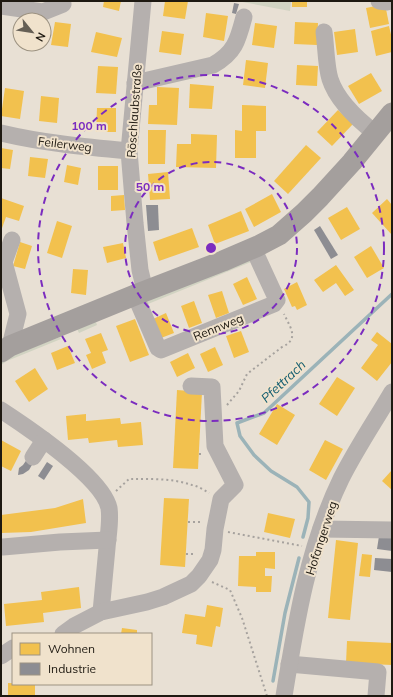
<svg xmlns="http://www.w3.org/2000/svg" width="393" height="697" font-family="Mulish,sans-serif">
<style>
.green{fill:#d1d3c2}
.homes{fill:#f2c14e}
.industry{fill:#8d8d92}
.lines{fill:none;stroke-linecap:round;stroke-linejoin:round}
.stream{stroke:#9bb3b8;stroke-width:3.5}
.path{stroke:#a6a29e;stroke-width:2;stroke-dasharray:2 3;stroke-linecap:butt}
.minor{stroke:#b5b0ae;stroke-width:17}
.major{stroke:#a49f9d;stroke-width:21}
.ring{fill:none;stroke:#7b2cbf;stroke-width:2;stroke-dasharray:7 5}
.labels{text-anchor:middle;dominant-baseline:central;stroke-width:4;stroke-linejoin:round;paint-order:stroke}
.street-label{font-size:12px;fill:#1e1911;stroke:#f0e2cc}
.water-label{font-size:13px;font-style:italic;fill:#145e71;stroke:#f0e2cc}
.centre{fill:#7b2cbf;stroke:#f0e2cc;stroke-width:2}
.ring-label{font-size:12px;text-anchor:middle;font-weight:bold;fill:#7b2cbf;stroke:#f0e2cc;stroke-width:4;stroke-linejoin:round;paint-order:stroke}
</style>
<rect width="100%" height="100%" fill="#e8e0d4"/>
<g class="green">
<polygon points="237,1 291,1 290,11"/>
<polygon points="249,259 251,262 148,304 147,301"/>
<polygon points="96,322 97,325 79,333 77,329"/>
<polygon points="60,337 61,339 7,361 1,365 1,361 5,358"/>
</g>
<g class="homes">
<polygon points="104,1 121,1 119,11 103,7"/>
<polygon points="165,1 188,1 185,19 163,16"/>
<rect x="292" y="1" width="15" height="6"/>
<polygon points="385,4 389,24 370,28 366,8"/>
<polygon points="206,13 228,16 224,41 203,37"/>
<polygon points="55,22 71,24 68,47 51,45"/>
<polygon points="295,22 318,23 317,45 294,44"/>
<polygon points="255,23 277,26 274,48 252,45"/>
<polygon points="389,26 392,39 392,52 376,56 371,31"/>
<polygon points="355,29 358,52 337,55 334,32"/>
<polygon points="162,31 184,34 181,55 159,52"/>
<polygon points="96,32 122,38 117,57 91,52"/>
<polygon points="20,44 37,44 36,50 20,47"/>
<polygon points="246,60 268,63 265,88 243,85"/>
<polygon points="297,65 318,66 317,86 296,85"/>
<polygon points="98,66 118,67 116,94 96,93"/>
<polygon points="371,73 382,91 359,104 348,86"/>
<polygon points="190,84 214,86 212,109 189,108"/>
<polygon points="157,87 179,88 177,125 148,124 149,105 157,105"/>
<polygon points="5,88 24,91 20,119 1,116"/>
<polygon points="41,96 59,98 57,123 39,121"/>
<polygon points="242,105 266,106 266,131 256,131 256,158 235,158 235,130 242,131"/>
<polygon points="97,108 116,108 116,132 96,132"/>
<polygon points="338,110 353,124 332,146 317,132"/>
<polygon points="148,130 166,130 165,164 148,164"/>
<polygon points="191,134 217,135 216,168 176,167 177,144 191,144"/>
<polygon points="306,145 321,158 288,194 274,181"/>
<polygon points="1,148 13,150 10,169 1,168"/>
<polygon points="30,157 48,159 45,178 28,176"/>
<polygon points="67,165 81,168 78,185 64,182"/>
<rect x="98" y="166" width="20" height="24"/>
<polygon points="168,172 170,199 150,200 148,174"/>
<polygon points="272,194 281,212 254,227 245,209"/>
<polygon points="124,195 125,210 111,211 111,196"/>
<polygon points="1,198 24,206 19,221 6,217 1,231"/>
<polygon points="387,199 392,205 392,235 372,213"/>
<polygon points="347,207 360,229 341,240 328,218"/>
<polygon points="241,211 249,231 215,244 208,225"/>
<polygon points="57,221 72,226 62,258 47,253"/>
<polygon points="192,228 199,247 159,261 153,242"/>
<polygon points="20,242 32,246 25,269 13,266"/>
<polygon points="123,243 126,258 107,263 103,247"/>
<polygon points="371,246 384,268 367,278 354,257"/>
<polygon points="336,265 354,290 345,296 336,283 323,292 314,280"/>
<polygon points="73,269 88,270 86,295 71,293"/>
<polygon points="247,277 257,299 243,305 233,284"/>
<polygon points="297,282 307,305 297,310 295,306 292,307 284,289"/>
<polygon points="222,291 229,313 216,318 208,295"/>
<polygon points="194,301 202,323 189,328 181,306"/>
<polygon points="166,313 174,333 161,338 153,319"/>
<polygon points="135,319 149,355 130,362 116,326"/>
<polygon points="241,331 249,352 234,358 226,336"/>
<polygon points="377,332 392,344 392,362 377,381 361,368 378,345 371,340"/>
<polygon points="101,333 108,350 102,352 106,363 92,369 86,355 91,353 85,339"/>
<polygon points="68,346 75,363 57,370 51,353"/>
<polygon points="215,347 223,365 208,372 200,354"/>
<polygon points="188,353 195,368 177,377 170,362"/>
<polygon points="35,368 48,389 29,402 15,381"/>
<polygon points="337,377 355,388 337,416 319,404"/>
<polygon points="177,390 202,392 198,469 173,468"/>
<polygon points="277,404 295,415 277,445 259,434"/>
<polygon points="86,414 86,421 120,418 121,424 141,422 143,445 118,447 117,440 89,443 88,438 68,440 66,416"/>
<polygon points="1,440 21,451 11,471 1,466"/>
<polygon points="325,440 343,449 326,480 309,470"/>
<polygon points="392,470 392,490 382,481"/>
<polygon points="164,498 189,499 185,567 160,565"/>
<polygon points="83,499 86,523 31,532 1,533 1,515 55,508"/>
<polygon points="268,513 295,519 290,538 264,532"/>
<polygon points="336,540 358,543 350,620 328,618"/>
<polygon points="256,552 275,552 275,569 265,568 265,576 272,576 271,592 256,592 256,587 238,586 239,556 256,556"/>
<polygon points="362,554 372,555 370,577 359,576"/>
<polygon points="79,587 81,608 43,613 44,622 6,626 4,604 42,600 41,592"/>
<polygon points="207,605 223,608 220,627 216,626 212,647 196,644 197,635 182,633 185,614 205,617"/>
<polygon points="122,628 137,630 137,634 121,634"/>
<polygon points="347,641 392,643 392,665 346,663"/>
<polygon points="8,683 35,684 35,696 8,696"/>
</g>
<g class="industry">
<polygon points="234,3 239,4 236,14 232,13"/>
<polygon points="146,205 158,205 159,230 148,231"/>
<polygon points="320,226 338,255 331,259 314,230"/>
<polygon points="30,455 36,458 29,470 23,474 18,475 19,468 23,465"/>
<polygon points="47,462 53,466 44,480 38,476"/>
<polygon points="379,536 392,537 392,551 377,549"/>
<polygon points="375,558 392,559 392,572 374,570"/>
</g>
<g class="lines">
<g class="stream">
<polyline points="303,537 308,518 309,502 297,487 271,471 254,455 240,436 237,423 264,413 392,294"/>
<polyline points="273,681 285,613 299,558"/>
</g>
<g class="path">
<path d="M227,405L239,391L247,374L282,347C300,339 290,327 284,314"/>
<polyline points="199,454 204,454"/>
<path d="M116,491L129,479C149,479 172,478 192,485C198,486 204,490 209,493"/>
<polyline points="188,522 203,522"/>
<polyline points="228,532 302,546"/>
<polyline points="186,554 196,554"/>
<polyline points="212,582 230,590 242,618 267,696"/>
</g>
<g class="minor">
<polyline points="143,1 129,151 135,223 140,270 145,291"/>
<polyline points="379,1 387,2 392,1"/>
<polyline points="1,6 43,12 63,4"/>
<path d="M324,32C326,46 326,66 330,79C337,101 357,119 375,133"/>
<path d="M135,83L213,65C235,53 238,40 244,17"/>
<path d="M1,133C43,143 86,147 129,151"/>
<polyline points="135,295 158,348 161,350 274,304 277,300 253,248"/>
<polyline points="10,346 18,314 4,262 12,240"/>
<path d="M1,410C27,427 103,478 109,508C111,521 108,535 107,548C105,569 103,591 101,612"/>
<polyline points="33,457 44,440"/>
<polyline points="321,529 392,530"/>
<polyline points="3,547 60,542 108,540"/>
<polyline points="63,634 74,626 101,612 147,602 163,597 191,584 199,576 210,560 213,550 215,529 221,499 235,485 215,446 212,387 191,386"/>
<polyline points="1,656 13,648"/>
<polyline points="289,664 378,672 376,696"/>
<path d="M284,696C296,622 308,547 341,479C356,449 375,421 392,392"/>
</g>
<polyline class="major" points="1,352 10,346 135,295 223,261 258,246 279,235 304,213 320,197 352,162 392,113"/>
</g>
<g class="ring">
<circle cx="211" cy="248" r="86"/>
<circle cx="211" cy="248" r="173"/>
</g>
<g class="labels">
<g class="street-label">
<text transform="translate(134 111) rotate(-86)">Röschlaubstraße</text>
<text transform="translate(65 144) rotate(7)">Feilerweg</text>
<text transform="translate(218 327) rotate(-22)">Rennweg</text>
<text transform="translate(321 538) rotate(-72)">Hofangerweg</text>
</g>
<g class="water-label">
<text transform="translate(283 381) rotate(-43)">Pfettrach</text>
</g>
</g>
<circle cx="211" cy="248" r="6" class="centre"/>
<g class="ring-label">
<text x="89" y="130">100 m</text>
<text x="150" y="191">50 m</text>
</g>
<rect width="393" height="697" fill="none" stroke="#1e1911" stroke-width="4"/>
<rect x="12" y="633" width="140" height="52" fill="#f0e2cc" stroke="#9c9281"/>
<rect x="20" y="643" width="20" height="12" fill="#f2c14e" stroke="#9c9281"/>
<text x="48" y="653" font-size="12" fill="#1e1911">Wohnen</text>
<rect x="20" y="663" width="20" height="12" fill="#8d8d92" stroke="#9c9281"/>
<text x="48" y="673" font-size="12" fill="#1e1911">Industrie</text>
<g transform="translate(32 32) rotate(120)"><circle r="19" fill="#f0e2cc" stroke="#9c9281"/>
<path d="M0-3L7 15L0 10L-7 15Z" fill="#655f55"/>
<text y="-6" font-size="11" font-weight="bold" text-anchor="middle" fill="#1e1911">N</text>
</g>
</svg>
